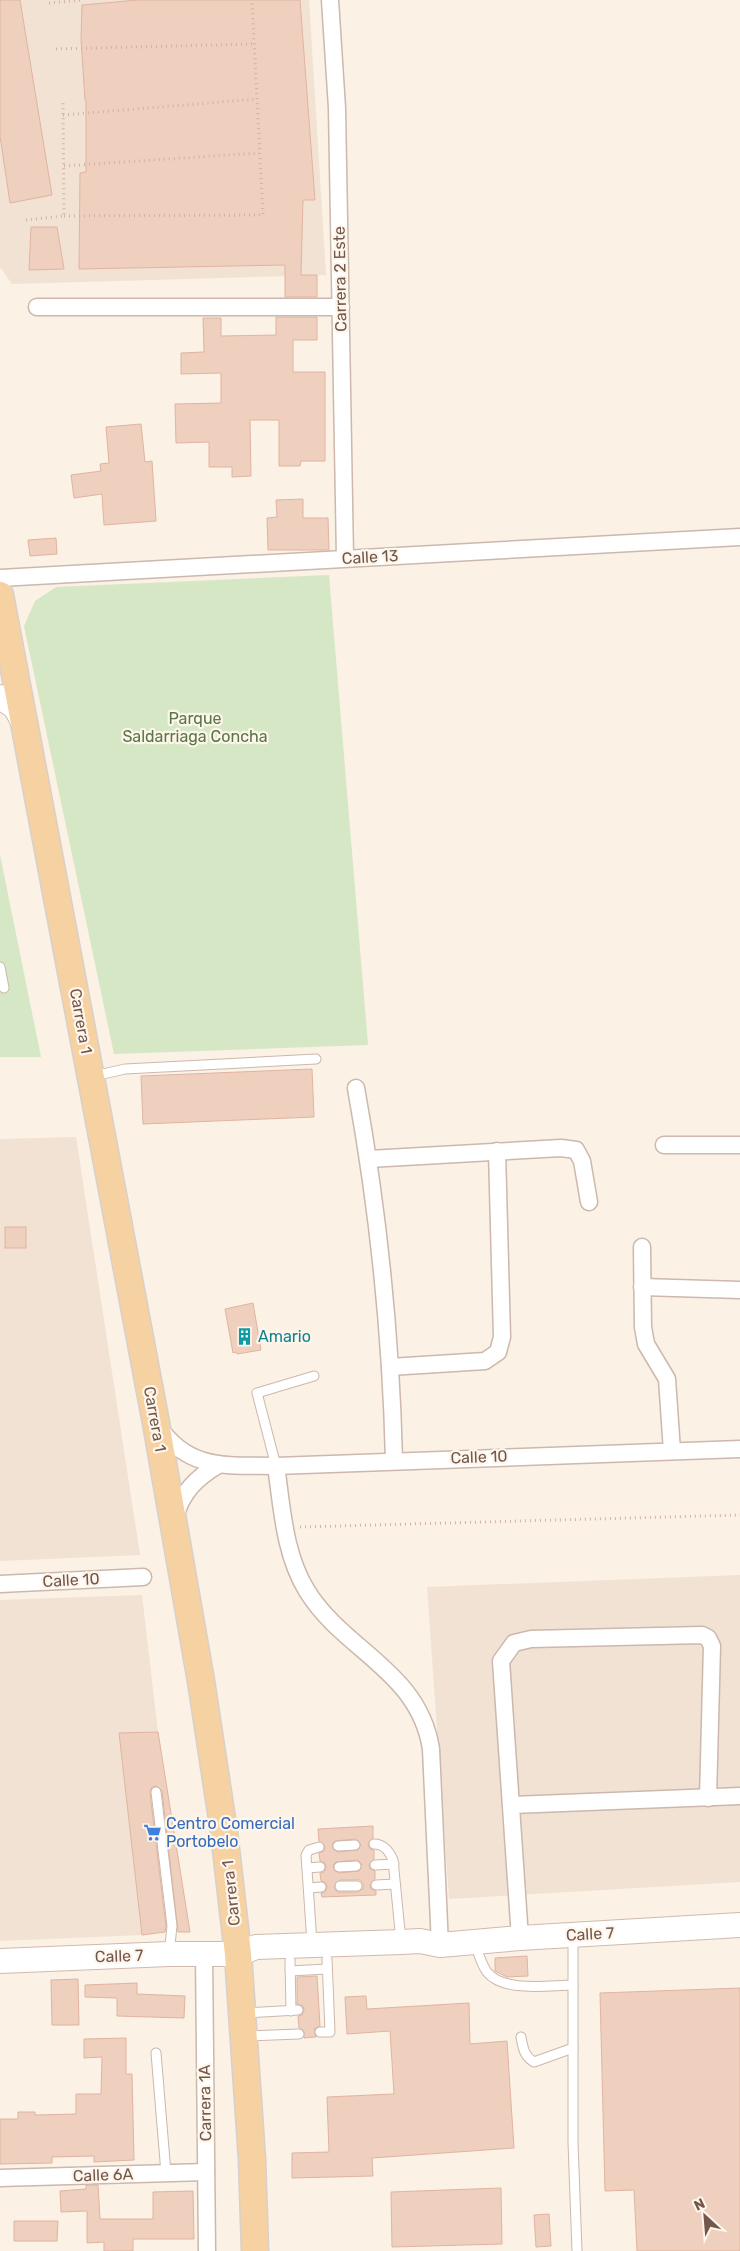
<svg xmlns="http://www.w3.org/2000/svg" width="740" height="2251" font-family="Rubik,sans-serif">
<style>
.residential{fill:#f2e2d4}
.green{fill:#d5e7c4}
.building{fill:#efcfbe;stroke:#e0b4a0;fill-rule:evenodd}
.lines{fill:none;stroke-linecap:round;stroke-linejoin:round}
.lane-casing{stroke:#ccb8ac;stroke-width:11}
.street-casing{stroke:#ccb8ac;stroke-width:19}
.secondary-casing{stroke:#d0baac;stroke-width:26}
.primary-casing{stroke:#d8d0cd;stroke-width:29}
.path{stroke:#d3b2a2;stroke-width:3;stroke-dasharray:1 4;stroke-linecap:butt}
.lane{stroke:#fff;stroke-width:9}
.street{stroke:#fff;stroke-width:16}
.secondary{stroke:#fff;stroke-width:24}
.primary{stroke:#f6d1a1;stroke-width:26}
.labels{text-anchor:middle;dominant-baseline:central;stroke-width:4.5;stroke-linejoin:round;paint-order:stroke}
.street-label{font-size:16px;fill:#72574c;stroke:#fef5eb}
.park-label{font-size:16px;fill:#567844;stroke:#fef5eb}
.culture-label{font-size:16px;fill:#0d838f;stroke:#fef5eb;text-anchor:start}
.shop-label{font-size:16px;fill:#366cbe;stroke:#fef5eb;text-anchor:start}
</style>
<rect width="100%" height="100%" fill="#fbf1e5"/>
<g class="residential">
<polygon points="0,0 309,0 326,275 12,284 0,267"/>
<polygon points="76,1137 140,1555 0,1561 0,1139"/>
<polygon points="740,1575 740,1882 449,1899 427,1587"/>
<polygon points="142,1595 158,1732 119,1733 142,1935 0,1941 0,1600"/>
</g>
<g class="green">
<polygon points="329,575 368,1045 114,1054 24,626 35,601 56,587"/>
<polygon points="0,855 41,1057 0,1057"/>
</g>
<g class="building">
<polygon points="0,0 20,0 52,195 10,203 0,136"/>
<polygon points="138,0 300,0 315,200 303,200 301,275 317,275 317,297 285,297 285,265 79,269 80,173 86,172 86,100 85,100 81,39 82,5"/>
<polygon points="31,227 57,227 64,269 29,270"/>
<polygon points="276,317 317,317 317,340 293,340 293,372 325,372 325,461 301,461 300,466 279,466 279,420 250,420 251,476 232,477 232,467 209,467 209,442 176,443 175,404 221,403 221,373 181,374 181,353 204,352 203,318 221,318 221,336 276,335"/>
<polygon points="141,424 145,462 152,461 156,521 104,525 102,494 74,498 71,475 101,471 100,464 109,463 106,427"/>
<polygon points="303,499 303,518 328,518 329,550 268,550 267,518 277,517 276,500"/>
<polygon points="56,538 57,554 30,556 28,540"/>
<polygon points="312,1069 314,1117 143,1124 141,1076"/>
<rect x="5" y="1227" width="21" height="21"/>
<polygon points="253,1303 261,1350 237,1354 236,1352 233,1353 225,1309"/>
<polygon points="158,1732 190,1932 178,1932 162,1791 156,1786 152,1787 150,1793 166,1926 165,1932 142,1935 119,1733"/>
<path d="M373,1826V1838L368,1844L370,1849L374,1850V1859L369,1865L370,1869L375,1871V1879L370,1885L371,1889L376,1891V1895L322,1897L321,1893L325,1892L327,1887L326,1883L321,1881L320,1873L324,1872L326,1867L325,1863L320,1861L319,1853L324,1851L325,1846L319,1841L318,1829ZM355,1839L361,1844L358,1850L338,1852L333,1849L332,1844L335,1841ZM358,1860L362,1865L359,1871L339,1873L334,1870L333,1865L336,1862ZM340,1880H360L363,1883V1889L357,1892H337L334,1886Z"/>
<polygon points="527,1956 528,1976 507,1977 495,1971 495,1958"/>
<polygon points="317,1976 320,2026 314,2029 316,2037 304,2038 304,2031 299,2028 298,2016 302,2015 304,2010 303,2006 297,2004 297,1977"/>
<polygon points="78,1979 79,2025 52,2025 51,1980"/>
<polygon points="137,1983 137,1994 185,1996 184,2018 117,2016 117,1998 85,1997 85,1985"/>
<polygon points="740,1988 740,2251 637,2251 634,2190 605,2191 600,1993"/>
<polygon points="366,1996 367,2009 469,2003 470,2044 507,2041 514,2148 372,2158 373,2176 292,2178 292,2153 329,2152 327,2097 394,2094 390,2031 347,2034 345,1997"/>
<polygon points="126,2038 126,2074 132,2074 134,2160 94,2162 94,2156 52,2157 52,2163 0,2164 0,2119 18,2119 18,2112 35,2112 35,2115 76,2114 76,2094 101,2094 102,2057 84,2058 84,2039"/>
<polygon points="86,2185 98,2185 100,2219 153,2219 153,2192 193,2191 194,2239 133,2239 133,2251 104,2251 104,2242 87,2243 87,2211 61,2212 60,2191 86,2189"/>
<polygon points="501,2188 502,2244 392,2247 391,2192"/>
<polygon points="549,2214 551,2246 536,2247 534,2215"/>
<polygon points="14,2221 58,2221 57,2241 14,2241"/>
</g>
<g class="lines">
<defs>
<g id="lane">
<polyline points="0,967 4,988 0,985"/>
<polyline points="94,1076 125,1069 316,1059"/>
<polyline points="276,1466 257,1393 314,1376"/>
<polyline points="156,1792 172,1926 169,1954"/>
<path d="M374,1844C384,1844 389,1851 393,1860L401,1941"/>
<polyline points="338,1846 355,1845"/>
<polyline points="375,1865 394,1864"/>
<polyline points="339,1867 356,1866"/>
<polyline points="307,1868 320,1867"/>
<polyline points="376,1885 395,1884"/>
<polyline points="340,1886 357,1886"/>
<polyline points="309,1888 321,1887"/>
<polyline points="573,1936 573,2142 577,2251"/>
<polyline points="312,1943 306,1855 309,1850 319,1847"/>
<path d="M475,1943C478,1952 481,1964 487,1972C504,1993 549,1985 573,1985"/>
<polyline points="290,1960 291,2011"/>
<polyline points="290,1971 327,1969"/>
<polyline points="245,2013 298,2010"/>
<polyline points="320,2032 330,2032 327,1959"/>
<polyline points="247,2036 299,2034"/>
<path d="M521,2037C523,2048 524,2056 534,2062L573,2048"/>
<polyline points="156,2053 166,2173"/>
</g>
<g id="street">
<polyline points="330,0 337,108 345,558"/>
<polyline points="37,307 341,307"/>
<polyline points="0,578 740,537"/>
<path d="M356,1088C378,1209 391,1337 394,1460"/>
<polyline points="664,1145 740,1145"/>
<polyline points="369,1159 561,1148 576,1150 582,1161 589,1202"/>
<polyline points="642,1247 643,1327 646,1344 667,1379 672,1451"/>
<polyline points="642,1287 740,1290"/>
<polyline points="390,1367 485,1361 498,1352 502,1337 497,1151"/>
<path d="M159,1427C189,1471 228,1465 276,1466L740,1449"/>
<path d="M276,1466C282,1507 284,1554 307,1591C344,1651 419,1671 431,1749L440,1945"/>
<path d="M175,1518C181,1493 196,1478 218,1465"/>
<polyline points="0,1584 143,1577"/>
<polyline points="512,1805 740,1796"/>
<polyline points="520,1938 501,1661 514,1643 531,1639 702,1635 708,1638 712,1646 708,1798"/>
<polyline points="204,1954 207,2251"/>
<polyline points="0,2178 206,2172"/>
</g>
<g id="secondary">
<polyline points="0,697 15,707 23,721"/>
<polyline points="0,1961 169,1954 238,1954 256,1947 401,1942 420,1941 440,1945 520,1938 740,1925"/>
</g>
<polyline id="primary" points="0,595 156,1423 201,1681 224,1832 238,1954 252,2159 255,2251"/>
</defs>
<use href="#lane" class="lane-casing"/>
<use href="#street" class="street-casing"/>
<use href="#secondary" class="secondary-casing"/>
<use href="#primary" class="primary-casing"/>
<g class="path">
<polyline points="49,3 83,0"/>
<polyline points="56,49 254,44"/>
<polyline points="63,115 257,99"/>
<polyline points="64,166 259,153"/>
<polyline points="64,216 263,215 252,0"/>
<polyline points="26,220 64,216 63,100"/>
<polyline points="300,1527 740,1515"/>
</g>
<use href="#lane" class="lane"/>
<use href="#street" class="street"/>
<use href="#secondary" class="secondary"/>
<use href="#primary" class="primary"/>
</g>
<defs>
<symbol id="building-bare" viewBox="-9 -9 18 18"><path d="M-4-6H4V6H1V3H-1V6H-4ZM-2.5-4.3h1.7v1.8h-1.7ZM.8-4.3h1.7v1.8H.8ZM-2.5-1h1.7V.8h-1.7ZM.8-1h1.7V.8H.8Z" fill="#0f9aa8" stroke="#fef5eb" stroke-width="2.5" paint-order="stroke"/></symbol>
<symbol id="supermarket-bare" viewBox="-9 -9 18 18"><path d="M-6-5.5h2.5l.6 2H6L4.5 2H-2.5L-4.4-4H-6ZM-1.5 3.2a1.3 1.3 0 1 0 .1 0ZM3 3.2a1.3 1.3 0 1 0 .1 0Z" fill="#3f7fe0" stroke="#fef5eb" stroke-width="2.5" paint-order="stroke"/></symbol>
</defs>
<g fill-rule="evenodd">
<use href="#building-bare" x="232" y="1324" width="25" height="25"/>
<use href="#supermarket-bare" x="140" y="1820" width="25" height="25"/>
</g>
<g class="labels">
<g class="street-label">
<text transform="translate(340 279) rotate(-91)">Carrera 2 Este</text>
<text transform="translate(370 557) rotate(-3)">Calle 13</text>
<text transform="translate(81 1021) rotate(80)">Carrera 1</text>
<text transform="translate(155 1419) rotate(80)">Carrera 1</text>
<text transform="translate(479 1457) rotate(-2)">Calle 10</text>
<text transform="translate(71 1580) rotate(-3)">Calle 10</text>
<text transform="translate(231 1893) rotate(-96)">Carrera 1</text>
<text transform="translate(590 1934) rotate(-3)">Calle 7</text>
<text transform="translate(119 1956) rotate(-2)">Calle 7</text>
<text transform="translate(205 2103) rotate(-91)">Carrera 1A</text>
<text transform="translate(103 2175) rotate(-2)">Calle 6A</text>
</g>
<g class="park-label">
<text x="195" y="718">Parque<tspan x="195" dy="18">Saldarriaga Concha</tspan></text>
</g>
<g class="culture-label">
<text x="258" y="1336">Amario</text>
</g>
<g class="shop-label">
<text x="166" y="1823">Centro Comercial<tspan x="166" dy="18">Portobelo</tspan></text>
</g>
</g>
<g transform="translate(705 2216) rotate(334)" stroke="#fef5eb" stroke-width="4" paint-order="stroke">
<path d="M0-4L9 19L0 12L-9 19Z" fill="#72574c"/>
<text y="-8" font-size="14" font-weight="bold" text-anchor="middle" fill="#72574c">N</text>
</g>
</svg>
